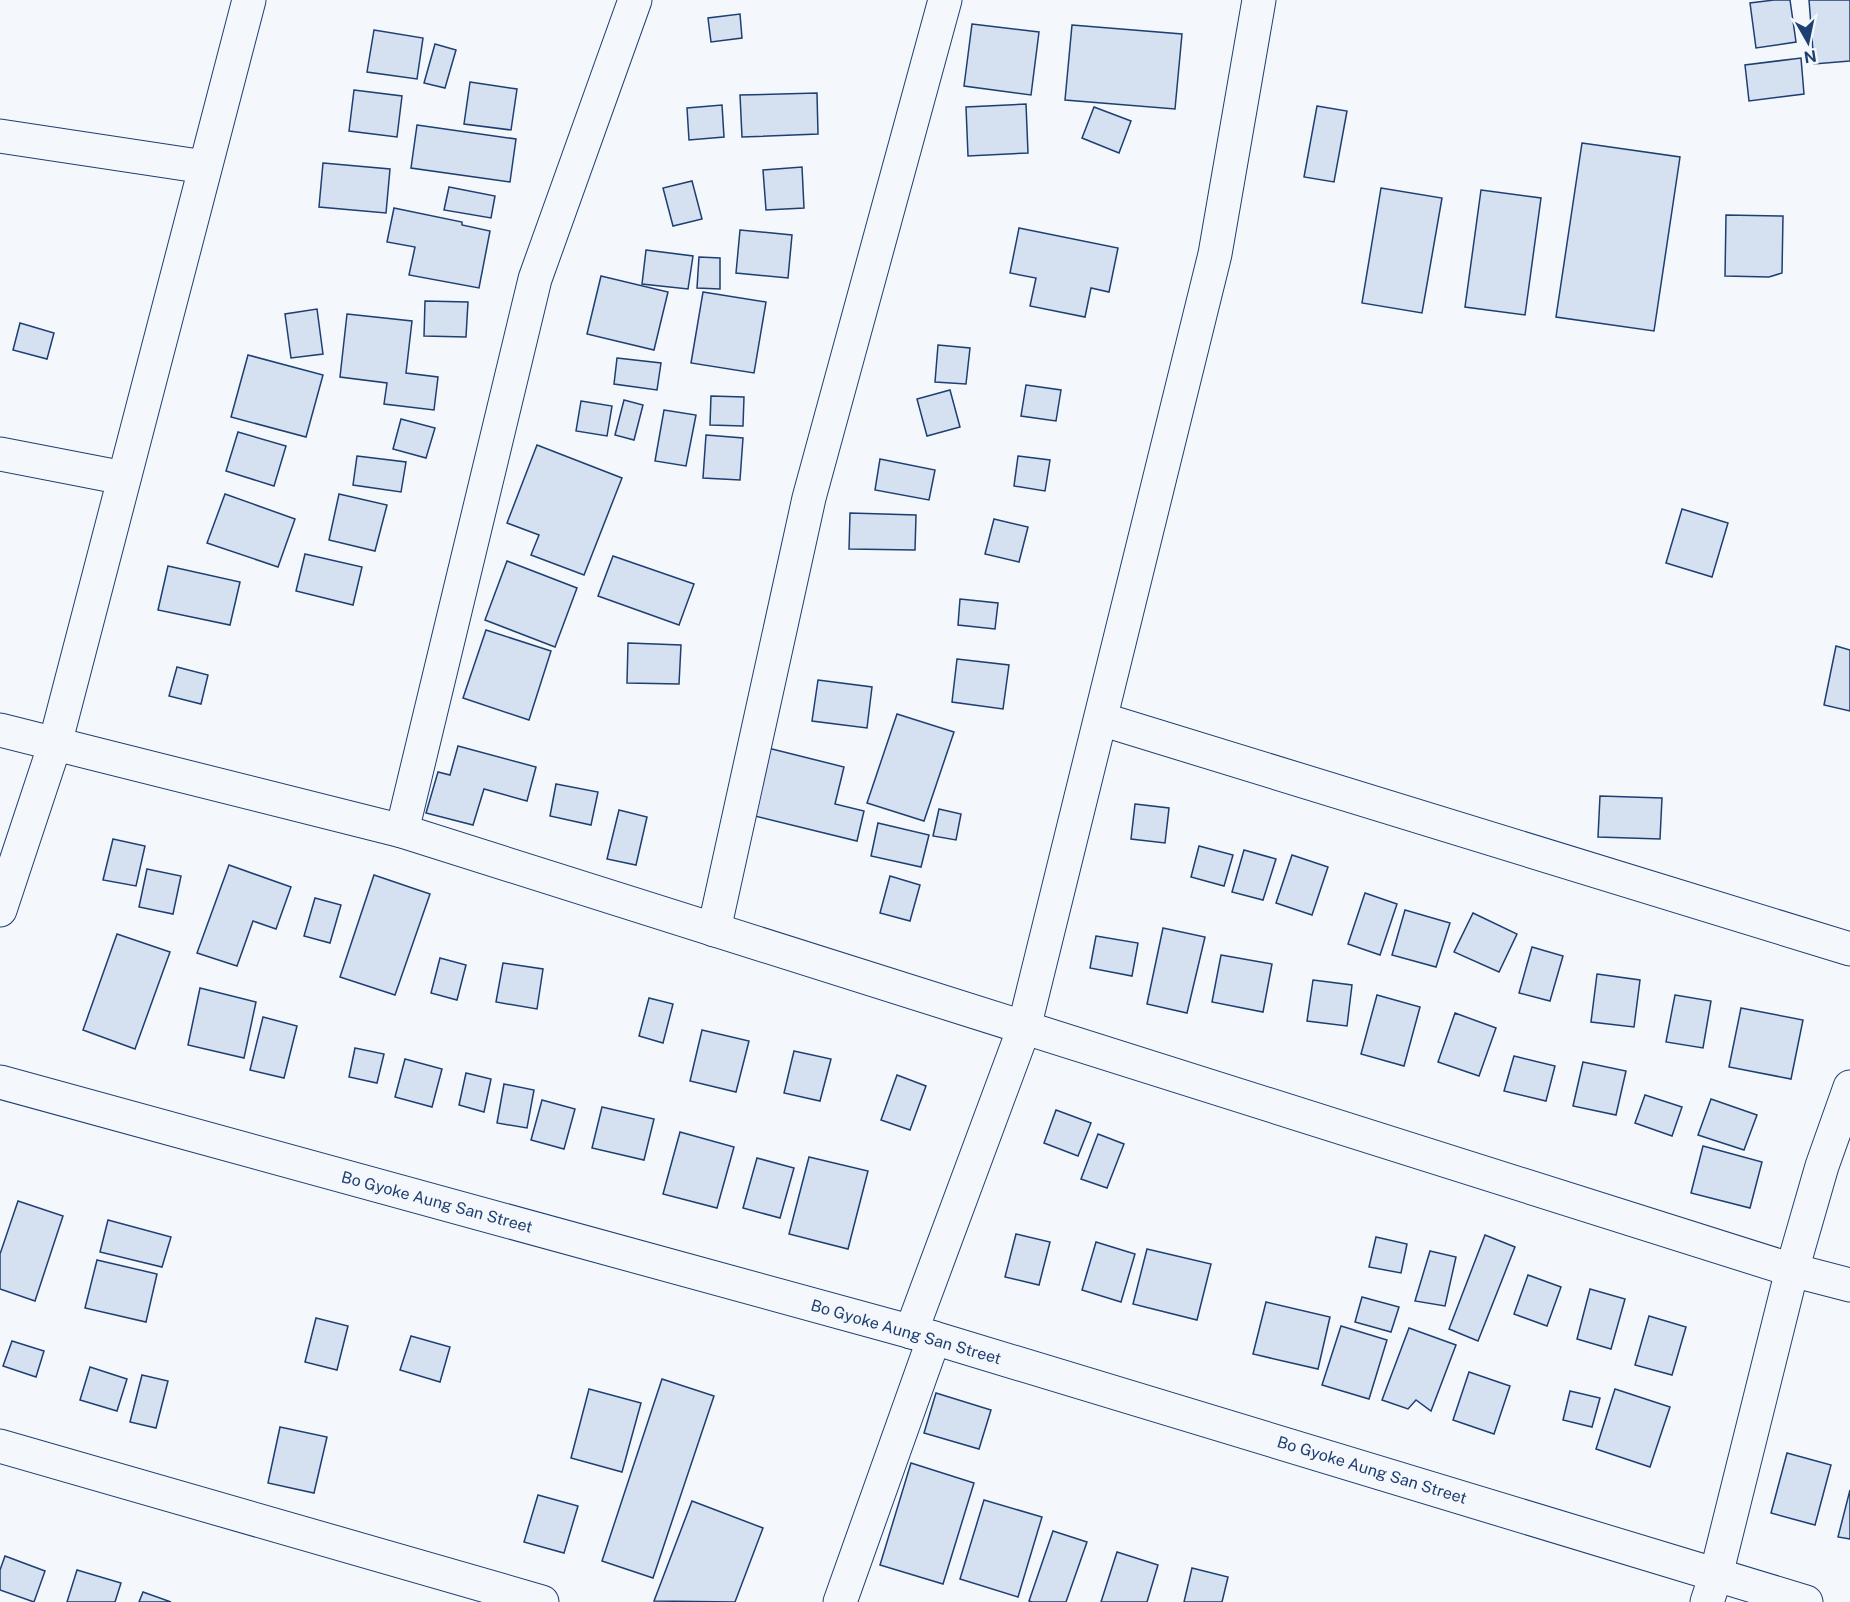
<svg xmlns="http://www.w3.org/2000/svg" width="1850" height="1602" font-family="'Public Sans',sans-serif">
<style>
.building{fill:#d5e0f0;stroke:#1d3f73;stroke-width:1.5}
.lines{fill:none;stroke-linecap:round;stroke-linejoin:round}
.street-casing{stroke:#1d3f73;stroke-width:35}
.street{stroke:#f4f7fb;stroke-width:33}
.labels{text-anchor:middle;dominant-baseline:central;stroke-width:4.5;stroke-linejoin:round;paint-order:stroke}
.street-label{font-size:16px;fill:#1d3f73;stroke:#f4f7fb}
</style>
<rect width="100%" height="100%" fill="#f4f7fb"/>
<g class="building">
<polygon points="1774,0 1790,0 1796,42 1756,48 1750,3"/>
<polygon points="1809,0 1850,0 1850,61 1814,64"/>
<polygon points="740,14 742,38 711,42 708,18"/>
<polygon points="972,24 1039,32 1031,95 964,86"/>
<polygon points="1072,25 1182,34 1175,109 1065,100"/>
<polygon points="374,30 423,38 417,79 367,72"/>
<polygon points="435,44 456,50 445,88 424,83"/>
<polygon points="1801,58 1804,94 1749,101 1745,65"/>
<polygon points="470,82 517,89 511,130 464,124"/>
<polygon points="354,90 402,96 397,137 349,131"/>
<polygon points="817,93 818,134 742,137 740,95"/>
<polygon points="1026,104 1028,153 968,156 966,107"/>
<polygon points="722,105 724,137 689,140 687,108"/>
<polygon points="1317,106 1347,111 1334,182 1304,177"/>
<polygon points="1094,107 1131,121 1119,153 1082,138"/>
<polygon points="417,125 516,139 510,182 411,168"/>
<polygon points="1582,143 1680,157 1654,331 1556,317"/>
<polygon points="323,163 390,169 386,213 319,207"/>
<polygon points="802,167 804,208 766,210 763,170"/>
<polygon points="692,181 702,219 673,226 663,188"/>
<polygon points="449,187 495,196 491,218 444,210"/>
<polygon points="1381,188 1442,198 1422,313 1362,303"/>
<polygon points="1481,190 1541,198 1525,315 1465,307"/>
<polygon points="394,208 462,222 462,225 490,231 479,288 409,275 415,247 387,242"/>
<polygon points="1726,215 1783,216 1782,273 1769,277 1725,276"/>
<polygon points="1019,228 1118,248 1109,292 1091,288 1085,317 1030,306 1036,278 1010,273"/>
<polygon points="740,230 792,235 788,278 736,273"/>
<polygon points="646,250 693,256 688,289 642,284"/>
<polygon points="699,257 720,258 720,289 697,288"/>
<polygon points="601,276 668,292 654,350 587,334"/>
<polygon points="703,292 766,302 754,373 691,363"/>
<polygon points="425,301 468,302 466,337 424,336"/>
<polygon points="317,309 323,354 291,358 285,314"/>
<polygon points="347,314 412,321 406,373 438,377 434,410 384,404 387,383 340,377"/>
<polygon points="20,323 54,333 47,359 13,350"/>
<polygon points="938,345 970,348 966,384 935,382"/>
<polygon points="248,355 323,375 306,437 231,417"/>
<polygon points="617,358 661,363 657,390 614,384"/>
<polygon points="1026,385 1061,390 1056,421 1021,416"/>
<polygon points="950,390 960,427 927,436 917,399"/>
<polygon points="711,396 744,397 743,426 710,425"/>
<polygon points="624,400 643,405 634,440 615,435"/>
<polygon points="581,401 612,406 607,436 576,431"/>
<polygon points="664,410 696,415 686,466 655,461"/>
<polygon points="401,419 435,428 426,458 393,449"/>
<polygon points="238,432 286,446 274,486 226,471"/>
<polygon points="706,435 743,438 740,480 703,478"/>
<polygon points="537,445 622,478 584,575 531,555 539,535 507,523"/>
<polygon points="357,456 406,462 401,492 353,485"/>
<polygon points="1018,456 1050,460 1045,491 1014,486"/>
<polygon points="880,459 935,470 929,500 875,490"/>
<polygon points="225,494 295,519 278,567 207,543"/>
<polygon points="339,494 387,505 375,551 329,540"/>
<polygon points="1682,509 1728,523 1712,577 1666,563"/>
<polygon points="850,513 916,515 915,550 849,549"/>
<polygon points="994,519 1028,527 1019,562 985,554"/>
<polygon points="305,554 362,567 353,605 296,591"/>
<polygon points="613,556 694,584 679,625 598,596"/>
<polygon points="507,561 577,588 555,647 485,620"/>
<polygon points="168,566 240,582 230,625 158,610"/>
<polygon points="960,599 998,603 995,629 958,625"/>
<polygon points="486,630 551,651 529,720 463,698"/>
<polygon points="628,643 681,645 679,684 627,683"/>
<polygon points="1836,646 1850,650 1850,711 1824,705"/>
<polygon points="957,659 1009,665 1003,709 952,702"/>
<polygon points="177,667 208,675 201,704 169,696"/>
<polygon points="818,680 872,687 867,728 812,721"/>
<polygon points="897,714 954,732 924,821 867,803"/>
<polygon points="458,746 536,767 527,801 484,789 473,825 426,813 438,772 450,775"/>
<polygon points="768,748 844,767 835,804 864,811 857,841 751,815"/>
<polygon points="556,784 598,792 591,825 550,816"/>
<polygon points="1600,796 1662,798 1660,839 1598,837"/>
<polygon points="1135,804 1169,808 1165,843 1131,839"/>
<polygon points="939,809 961,814 956,840 933,836"/>
<polygon points="619,810 647,817 636,865 607,859"/>
<polygon points="878,823 929,835 921,867 871,856"/>
<polygon points="113,839 145,846 136,886 103,880"/>
<polygon points="1199,846 1233,855 1224,886 1191,877"/>
<polygon points="1244,850 1276,859 1263,900 1232,892"/>
<polygon points="1292,855 1328,867 1312,915 1276,903"/>
<polygon points="229,865 291,887 276,929 253,921 237,966 197,953"/>
<polygon points="147,869 181,876 173,914 139,907"/>
<polygon points="374,875 430,894 395,995 340,977"/>
<polygon points="890,876 920,885 910,921 880,913"/>
<polygon points="1365,893 1397,904 1380,955 1348,944"/>
<polygon points="315,898 341,905 330,943 304,936"/>
<polygon points="1405,910 1450,923 1436,967 1392,955"/>
<polygon points="1473,913 1517,934 1499,972 1454,952"/>
<polygon points="1163,928 1205,937 1187,1013 1147,1004"/>
<polygon points="117,934 170,952 135,1049 83,1030"/>
<polygon points="1096,936 1138,943 1132,976 1090,968"/>
<polygon points="1532,947 1563,956 1550,1001 1519,993"/>
<polygon points="1221,955 1272,964 1263,1012 1212,1002"/>
<polygon points="440,958 466,965 457,1000 431,993"/>
<polygon points="503,963 543,969 537,1009 496,1002"/>
<polygon points="1597,974 1640,980 1634,1027 1591,1022"/>
<polygon points="1313,980 1352,985 1347,1026 1307,1021"/>
<polygon points="200,988 256,1002 244,1058 188,1045"/>
<polygon points="1377,995 1420,1007 1404,1066 1361,1054"/>
<polygon points="1675,995 1711,1001 1703,1048 1666,1042"/>
<polygon points="649,998 673,1004 663,1043 639,1036"/>
<polygon points="1741,1008 1803,1020 1791,1079 1729,1067"/>
<polygon points="1455,1013 1496,1028 1479,1076 1438,1062"/>
<polygon points="263,1017 297,1026 284,1078 250,1070"/>
<polygon points="702,1030 749,1041 736,1092 690,1081"/>
<polygon points="355,1048 384,1054 377,1083 349,1077"/>
<polygon points="794,1051 831,1059 820,1101 784,1093"/>
<polygon points="1514,1056 1555,1066 1546,1101 1504,1091"/>
<polygon points="405,1059 442,1069 432,1107 395,1097"/>
<polygon points="1583,1062 1626,1071 1616,1115 1573,1106"/>
<polygon points="466,1073 491,1079 484,1112 459,1105"/>
<polygon points="897,1075 926,1086 910,1130 881,1120"/>
<polygon points="504,1084 534,1090 527,1128 497,1123"/>
<polygon points="1645,1095 1682,1107 1672,1136 1635,1123"/>
<polygon points="1711,1099 1757,1115 1744,1150 1698,1135"/>
<polygon points="542,1100 575,1109 564,1149 531,1140"/>
<polygon points="602,1107 654,1119 644,1160 592,1148"/>
<polygon points="1056,1110 1091,1123 1078,1156 1044,1143"/>
<polygon points="680,1132 734,1147 717,1208 663,1194"/>
<polygon points="1098,1134 1124,1144 1107,1188 1081,1179"/>
<polygon points="1703,1146 1762,1162 1750,1208 1691,1193"/>
<polygon points="809,1157 868,1171 848,1249 789,1234"/>
<polygon points="757,1158 794,1168 780,1218 743,1208"/>
<polygon points="18,1201 63,1216 35,1301 0,1289 0,1254"/>
<polygon points="108,1220 171,1237 162,1267 100,1252"/>
<polygon points="1016,1234 1050,1242 1039,1285 1005,1277"/>
<polygon points="1485,1235 1515,1247 1478,1341 1449,1329"/>
<polygon points="1376,1237 1407,1244 1401,1273 1369,1267"/>
<polygon points="1096,1242 1135,1254 1121,1302 1082,1290"/>
<polygon points="1147,1249 1211,1264 1197,1320 1133,1304"/>
<polygon points="1430,1251 1456,1257 1445,1306 1415,1301"/>
<polygon points="97,1260 157,1274 146,1322 85,1308"/>
<polygon points="1528,1275 1561,1287 1547,1326 1514,1314"/>
<polygon points="1590,1289 1625,1299 1611,1349 1577,1339"/>
<polygon points="1362,1297 1399,1307 1391,1332 1355,1322"/>
<polygon points="1266,1302 1330,1317 1318,1369 1253,1354"/>
<polygon points="1649,1316 1686,1327 1672,1375 1635,1365"/>
<polygon points="316,1318 348,1326 337,1370 305,1362"/>
<polygon points="1341,1326 1387,1340 1369,1399 1322,1385"/>
<polygon points="1409,1328 1456,1345 1431,1411 1416,1400 1408,1409 1382,1400"/>
<polygon points="411,1336 450,1347 440,1382 400,1370"/>
<polygon points="12,1341 44,1351 36,1377 3,1366"/>
<polygon points="90,1367 127,1379 117,1411 80,1400"/>
<polygon points="1469,1372 1510,1386 1494,1434 1453,1420"/>
<polygon points="142,1375 168,1381 156,1428 130,1422"/>
<polygon points="662,1379 714,1396 653,1578 602,1561"/>
<polygon points="589,1389 641,1403 622,1472 571,1458"/>
<polygon points="1615,1389 1670,1407 1650,1467 1596,1449"/>
<polygon points="1570,1391 1600,1398 1592,1427 1563,1420"/>
<polygon points="936,1393 991,1410 979,1449 924,1433"/>
<polygon points="280,1427 327,1437 314,1493 268,1483"/>
<polygon points="1787,1453 1831,1465 1815,1525 1771,1513"/>
<polygon points="911,1463 974,1483 943,1584 880,1565"/>
<polygon points="1850,1490 1850,1539 1838,1537"/>
<polygon points="538,1495 578,1506 564,1553 524,1542"/>
<polygon points="984,1500 1042,1517 1018,1597 960,1579"/>
<polygon points="692,1501 763,1528 735,1602 654,1601"/>
<polygon points="1053,1531 1087,1542 1066,1602 1032,1602 1029,1601"/>
<polygon points="1117,1552 1158,1565 1147,1602 1101,1602"/>
<polygon points="5,1556 45,1571 34,1602 0,1590 0,1570"/>
<polygon points="1192,1568 1228,1577 1222,1602 1184,1602"/>
<polygon points="77,1570 121,1583 115,1602 67,1602"/>
<polygon points="143,1592 171,1602 139,1602"/>
</g>
<g class="lines">
<defs>
<g id="street">
<polyline points="0,136 205,167"/>
<polyline points="0,454 124,478"/>
<polyline points="1101,719 1850,949"/>
<polyline points="0,730 402,831 1792,1270 1850,1285"/>
<polyline points="402,831 535,279 635,0"/>
<polyline points="0,910 55,744 249,0"/>
<polyline points="714,930 809,498 945,0"/>
<polyline points="0,1082 934,1338 1806,1602"/>
<polyline points="911,1332 1024,1028 1215,254 1259,0"/>
<polyline points="0,1446 542,1602"/>
<polyline points="840,1602 934,1338"/>
<polyline points="1707,1602 1716,1575 1792,1270 1822,1166 1850,1087"/>
</g>
</defs>
<use href="#street" class="street-casing"/>
<use href="#street" class="street"/>
</g>
<g class="labels">
<g class="street-label">
<text transform="translate(437 1202) rotate(15)">Bo Gyoke Aung San Street</text>
<text transform="translate(906 1332) rotate(16)">Bo Gyoke Aung San Street</text>
<text transform="translate(1372 1470) rotate(17)">Bo Gyoke Aung San Street</text>
</g>
</g>
<g transform="translate(1808 42) rotate(171)" stroke="#f4f7fb" stroke-width="4.5" paint-order="stroke">
<path d="M0-4.5L10 22L0 15L-10 22Z" fill="#1d3f73"/>
<text y="-9" font-size="16" font-weight="bold" text-anchor="middle" fill="#1d3f73">N</text>
</g>
</svg>
